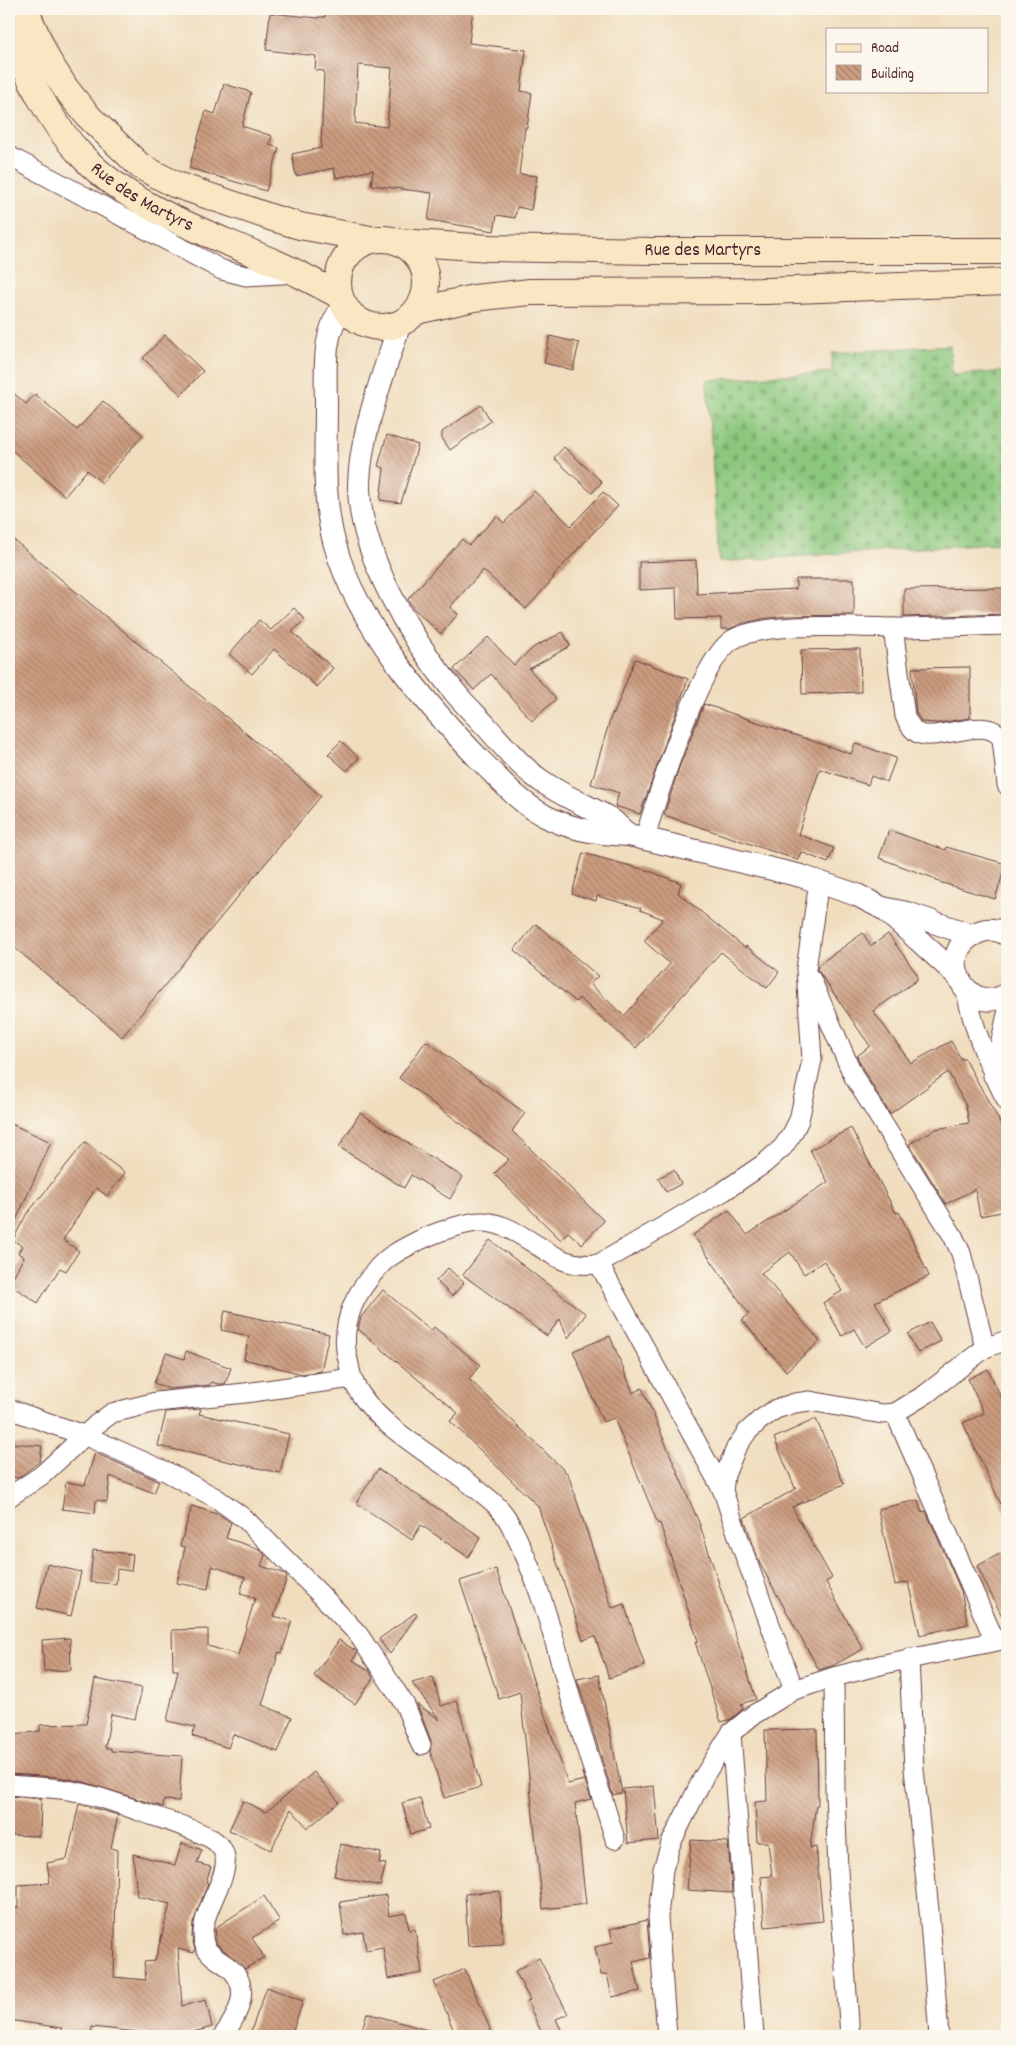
<svg xmlns="http://www.w3.org/2000/svg" width="1016" height="2045" font-family="Dekko,sans-serif">
<style>
.cemetery{fill:url(#cemetery-stones);stroke:#6a7354}
.building{fill:url(#building-back-hatch);fill-rule:evenodd}
.lines{fill:none;stroke-linecap:round;stroke-linejoin:round}
.minor-casing{stroke:#633c41;stroke-width:21}
.tertiary-casing{stroke:#633c41;stroke-width:24}
.secondary-casing{stroke:#633c41;stroke-width:28}
.minor{stroke:#fff;stroke-width:19}
.tertiary{stroke:#fff;stroke-width:22}
.secondary{stroke:#f9e7c3;stroke-width:26}
.labels{text-anchor:middle;dominant-baseline:central;stroke-width:4;stroke-linejoin:round;paint-order:stroke}
.street-label{font-size:19px;fill:#4a1f2b;stroke:#fbf7ec}
</style>
<defs>
<pattern id="cemetery-stones" width="16" height="16" patternUnits="userSpaceOnUse" patternTransform="scale(1.25)"><rect width="16" height="16" fill="#8bc77d"/><path d="M2 7V4a2 2 0 0 1 4 0v3zM10 15v-3a2 2 0 0 1 4 0v3z" fill="#79aa6c"/></pattern>
<pattern id="building-back-hatch" width="6" height="6" patternUnits="userSpaceOnUse" patternTransform="scale(1.25)"><rect width="6" height="6" fill="#cb9c7f"/><path d="M-1 5l2 2M0 0l6 6M5-1l2 2" fill="none" stroke="#a77f68"/></pattern>
</defs>
<rect width="100%" height="100%" fill="#fbf7ec"/>
<filter id="ink" filterUnits="userSpaceOnUse"><feTurbulence type="fractalNoise" baseFrequency=".02" numOctaves="2"/><feDisplacementMap in="SourceGraphic" scale="10" xChannelSelector="R" yChannelSelector="G"/><feConvolveMatrix kernelMatrix="1 2 1 2 8 2 1 2 1" color-interpolation-filters="sRGB"/></filter>
<filter id="wash" filterUnits="userSpaceOnUse"><feTurbulence type="fractalNoise" baseFrequency=".0096" numOctaves="4" result="noise"/><feDisplacementMap in="SourceGraphic" scale="20" xChannelSelector="R" yChannelSelector="G"/><feGaussianBlur stdDeviation="1.12" result="paint"/><feColorMatrix in="noise" values="0 0 0 0 0 0 0 0 0 0 0 0 0 0 0 0 0 1.4 0 .05"/><feComposite in="paint" operator="in"/></filter>
<g filter="url(#wash)">
<rect width="100%" height="100%" fill="#f0ddbd"/>
<polygon class="cemetery" points="950,345 952,375 1007,371 1007,542 719,562 707,380 832,372 832,353"/>
<g id="blocks">
<g class="building">
<path d="M325,9H473L469,43L526,50L521,91L532,93L527,128H525L519,174L537,176L531,210L517,207L515,218L497,215L494,231L428,220L432,193L371,185L373,170L336,178L334,168L296,176L292,154L321,148L324,71L315,70L316,56L266,50L270,13L318,18V17H325ZM358,65L392,68L387,127L355,123Z"/>
<polygon points="224,84 251,92 242,126 272,136 269,145 279,148 266,191 189,168 206,111 215,114"/>
<polygon points="165,335 203,371 181,395 143,358"/>
<polygon points="550,336 579,343 573,370 544,363"/>
<polygon points="9,389 26,404 35,394 77,430 103,401 143,435 102,483 87,470 65,496 9,448"/>
<polygon points="481,405 491,421 450,450 442,438 442,432"/>
<polygon points="387,435 418,445 401,503 380,500 384,468 378,466"/>
<polygon points="564,447 602,482 592,493 554,458"/>
<polygon points="534,491 571,526 603,492 618,506 553,576 554,578 526,609 483,570 450,607 458,614 441,634 413,608 408,599 462,539 469,545 497,516 504,523"/>
<polygon points="9,536 321,796 122,1037 9,943"/>
<polygon points="696,560 697,594 796,589 796,579 854,579 854,615 785,616 762,619 743,623 729,629 721,629 721,618 677,619 676,588 639,590 639,562"/>
<polygon points="1007,588 1007,614 904,617 904,589"/>
<polygon points="294,608 305,619 292,632 333,668 317,687 274,649 252,674 229,654 259,620 271,630"/>
<polygon points="563,632 570,646 529,669 556,699 532,721 491,674 474,690 454,669 488,637 514,665 534,647"/>
<polygon points="860,649 861,692 802,694 801,650"/>
<polygon points="635,659 688,679 640,814 615,806 619,793 591,784 612,713 614,714"/>
<polygon points="970,667 970,718 938,723 922,722 916,713 912,668"/>
<polygon points="704,704 851,754 855,743 896,758 887,782 871,776 868,785 820,769 798,834 834,848 828,863 801,852 798,860 664,815 679,768"/>
<polygon points="341,741 359,758 347,771 328,754"/>
<polygon points="889,830 945,850 946,847 1006,864 995,899 936,881 936,879 879,858"/>
<polygon points="583,853 649,871 681,883 678,893 745,948 746,946 779,972 767,988 721,952 636,1048 579,998 576,1002 514,950 536,924 598,976 590,984 624,1016 670,964 644,941 663,919 640,910 641,908 597,896 596,901 572,894"/>
<polygon points="863,933 871,946 888,934 917,974 917,980 873,1011 911,1063 951,1041 961,1059 965,1059 1007,1135 1007,1211 980,1216 975,1189 946,1204 909,1144 936,1129 969,1123 966,1106 948,1072 890,1114 864,1072 857,1056 870,1046 817,969 818,965"/>
<polygon points="426,1041 525,1113 512,1131 604,1221 582,1244 568,1232 561,1240 494,1174 509,1159 399,1078"/>
<polygon points="360,1113 463,1177 450,1199 411,1175 404,1188 339,1147"/>
<polygon points="9,1123 51,1142 9,1236"/>
<polygon points="851,1128 896,1213 899,1212 929,1276 875,1302 892,1331 865,1347 854,1329 842,1336 823,1303 842,1291 824,1261 804,1274 790,1252 761,1273 820,1341 786,1371 742,1320 749,1314 693,1235 729,1210 747,1235 828,1182 810,1150"/>
<polygon points="85,1142 125,1173 107,1196 96,1188 63,1240 79,1251 66,1271 60,1268 38,1303 9,1284 24,1257 18,1253 22,1246 13,1240 26,1215"/>
<polygon points="674,1170 681,1184 666,1192 658,1178"/>
<polygon points="490,1240 586,1314 568,1338 560,1319 547,1336 463,1275"/>
<polygon points="448,1268 464,1283 452,1296 436,1281"/>
<polygon points="383,1290 431,1331 434,1327 480,1365 469,1379 568,1474 612,1608 624,1604 645,1666 609,1678 595,1636 583,1640 538,1506 450,1421 458,1413 358,1329 361,1317"/>
<polygon points="225,1311 329,1334 321,1371 302,1374 244,1359 249,1336 221,1330"/>
<polygon points="930,1322 941,1341 918,1353 908,1334"/>
<polygon points="610,1336 633,1393 642,1388 700,1525 756,1699 741,1704 743,1709 731,1719 721,1722 695,1642 698,1641 660,1523 658,1524 614,1418 603,1422 573,1351"/>
<polygon points="186,1351 231,1368 225,1384 218,1384 211,1382 210,1385 169,1389 154,1383 166,1353 184,1359"/>
<polygon points="988,1369 1007,1410 1007,1517 963,1423 984,1413 968,1379"/>
<polygon points="201,1409 199,1414 289,1434 280,1473 158,1446 166,1412"/>
<polygon points="816,1419 844,1484 792,1507 832,1578 826,1582 863,1649 834,1665 819,1670 760,1564 744,1518 797,1488 795,1488 774,1438"/>
<polygon points="9,1443 42,1446 40,1461 18,1478 9,1477"/>
<polygon points="95,1453 159,1481 154,1493 110,1476 107,1502 96,1500 95,1513 62,1509 66,1482 85,1485"/>
<polygon points="378,1469 481,1537 468,1557 421,1525 412,1540 356,1503"/>
<polygon points="918,1500 921,1512 926,1511 961,1591 968,1624 920,1635 908,1582 895,1585 878,1509"/>
<polygon points="192,1506 220,1515 231,1523 226,1538 259,1549 265,1555 261,1566 283,1573 287,1577 274,1616 292,1621 282,1653 279,1652 262,1705 292,1717 278,1752 233,1734 228,1748 192,1736 195,1727 167,1721 178,1670 173,1670 172,1630 208,1629 208,1646 238,1655 255,1598 240,1594 245,1577 212,1566 208,1589 177,1583 185,1547 180,1546"/>
<polygon points="93,1550 133,1554 131,1571 117,1569 116,1584 90,1582"/>
<polygon points="1007,1550 1007,1626 977,1566"/>
<polygon points="47,1564 81,1572 71,1616 37,1608"/>
<polygon points="496,1569 568,1784 584,1780 582,1772 591,1799 575,1803 586,1904 543,1909 520,1692 499,1699 460,1581"/>
<polygon points="415,1613 417,1615 390,1654 379,1639"/>
<polygon points="70,1638 71,1670 44,1671 42,1640"/>
<polygon points="339,1640 356,1651 357,1653 353,1660 369,1671 373,1678 355,1704 314,1676"/>
<polygon points="599,1675 622,1793 613,1795 577,1679"/>
<polygon points="433,1677 441,1706 457,1701 481,1787 444,1798 430,1751 431,1741 417,1704 440,1720 412,1683"/>
<polygon points="95,1679 142,1688 135,1719 111,1714 105,1748 111,1748 111,1751 182,1756 179,1801 164,1800 163,1807 84,1782 58,1777 9,1774 9,1736 40,1731 40,1725 86,1724"/>
<polygon points="817,1729 818,1805 816,1805 810,1848 816,1847 823,1921 765,1927 761,1877 772,1876 768,1842 757,1842 755,1802 767,1801 765,1730"/>
<polygon points="314,1772 339,1802 308,1828 291,1809 271,1850 229,1830 243,1801 266,1812"/>
<polygon points="654,1786 659,1840 628,1843 623,1789"/>
<polygon points="9,1796 41,1799 40,1836 9,1835"/>
<polygon points="420,1798 429,1829 411,1834 402,1803"/>
<polygon points="79,1804 118,1815 111,1848 117,1850 114,1977 146,1980 144,1962 155,1961 170,1904 137,1896 133,1854 175,1865 182,1843 202,1850 197,1863 211,1867 206,1882 208,1883 193,1923 192,1937 195,1950 194,1953 178,1949 182,2006 206,2000 212,2027 178,2036 148,2036 147,2033 92,2027 91,2036 61,2036 62,2028 9,2020 9,1908 18,1908 18,1885 50,1883 47,1863 67,1859"/>
<polygon points="691,1840 728,1842 732,1893 687,1890"/>
<polygon points="341,1844 381,1853 379,1863 386,1864 380,1886 334,1876"/>
<polygon points="500,1891 503,1944 468,1946 465,1894"/>
<polygon points="386,1895 389,1916 406,1913 409,1930 415,1929 422,1973 388,1979 383,1947 366,1950 363,1932 344,1935 340,1902"/>
<polygon points="264,1896 280,1921 252,1938 264,1957 245,1969 216,1943 215,1928"/>
<polygon points="647,1920 650,1958 633,1962 640,1991 612,1997 607,1974 601,1975 595,1947 613,1942 610,1929"/>
<polygon points="539,1958 568,2014 556,2019 564,2036 543,2036 527,2001 530,2000 515,1971"/>
<polygon points="465,1969 493,2036 456,2036 434,1982"/>
<polygon points="267,1987 303,2001 291,2036 249,2036"/>
<polygon points="367,2013 434,2032 433,2036 360,2036"/>
</g>
</g>
</g>
<g filter="url(#ink)">
<use href="#blocks" fill-opacity="0" stroke="#633c41" stroke-width="1"/>
<g class="lines">
<defs>
<g id="minor">
<polyline points="9,156 222,270 246,276 296,273"/>
<path d="M893,628L905,716C908,723 912,731 920,734C942,741 987,714 1002,739L1007,785"/>
<path d="M644,840C657,798 699,662 732,640C762,621 856,627 893,628C931,628 969,626 1007,625"/>
<polyline points="811,979 854,1077 953,1236 961,1253 985,1348"/>
<path d="M966,990C973,1030 988,1065 1007,1101"/>
<polyline points="993,1076 1007,1014"/>
<polyline points="599,1264 723,1491"/>
<polyline points="9,1409 86,1436 167,1472 216,1498 245,1519 325,1599 358,1634 405,1705 421,1745"/>
<polyline points="895,1413 995,1641"/>
<polyline points="9,1497 42,1475 97,1424 112,1413 156,1402 245,1393 352,1378"/>
<polyline points="909,1658 914,1769 929,1910 939,2036"/>
<polyline points="834,1677 835,1791 838,1871 850,2036"/>
<polyline points="794,1690 741,1545 723,1491 725,1475 736,1448 747,1432 760,1420 776,1409 795,1403 810,1401 882,1414 895,1413 926,1394 985,1348 1007,1340"/>
<polyline points="731,1733 754,2036"/>
<path d="M9,1785C30,1787 52,1787 73,1791C96,1795 117,1803 139,1811C162,1819 188,1826 210,1838C217,1842 224,1849 225,1858C229,1881 194,1919 205,1946C209,1955 220,1961 227,1966C254,1986 238,2015 223,2036"/>
<path d="M615,1839C601,1793 585,1746 571,1699C554,1639 539,1578 509,1522C501,1507 487,1497 474,1487C437,1457 369,1423 352,1378C350,1371 349,1363 347,1356C342,1334 349,1308 361,1290C369,1278 379,1264 391,1256C414,1241 444,1228 471,1223C506,1216 533,1247 563,1260C574,1265 586,1265 599,1264L724,1191L765,1163L783,1147L792,1134L799,1120L812,1060L806,969L819,881"/>
<polyline points="667,2036 658,1917 663,1869 671,1843 704,1776 731,1733 753,1715 794,1690 834,1677 884,1664 1007,1639"/>
</g>
<g id="tertiary">
<path d="M344,305C321,333 326,372 326,406C326,453 322,500 335,545C357,624 426,704 482,762C501,781 520,803 545,816C571,830 600,834 629,835L801,876L857,895L882,908L907,913L971,935"/>
<path d="M400,323C384,373 359,436 359,488C360,555 411,639 453,690C463,703 475,714 486,726C502,744 517,763 536,777C559,795 585,804 609,818C616,823 622,830 629,835"/>
<polyline points="883,908 957,975"/>
<path d="M1007,935C999,929 987,928 977,933C931,953 968,1019 1007,994"/>
</g>
<g id="secondary">
<polyline points="25,9 47,59 66,89 88,116 140,166 174,184 273,218 300,226 370,239"/>
<path id="s1" d="M9,30C27,75 48,121 83,157C132,208 208,233 271,261C295,271 317,284 339,295"/>
<circle cx="382" cy="283" r="44"/>
<path id="s2" d="M399,242L490,248L652,251H1007"/>
<polyline points="416,311 474,298 530,292 767,291 1007,282"/>
</g>
</defs>
<use href="#minor" class="minor-casing"/>
<use href="#tertiary" class="tertiary-casing"/>
<use href="#secondary" class="secondary-casing"/>
<use href="#minor" class="minor"/>
<use href="#tertiary" class="tertiary"/>
<use href="#secondary" class="secondary"/>
</g>
</g>
<g class="labels">
<g class="street-label">
<text stroke="none"><textPath href="#s1" startOffset="220">Rue des Martyrs</textPath></text>
<text stroke="none"><textPath href="#s2" startOffset="304">Rue des Martyrs</textPath></text>
</g>
</g>
<rect width="1016" height="2045" fill="none" stroke="#fbf7ec" stroke-width="30"/>
<rect x="826" y="28" width="162" height="65" fill="#fbf7ec" stroke="#b4a19f"/>
<rect x="836" y="44" width="25" height="8" fill="#f9e7c3" stroke="#b4a19f"/>
<text x="871" y="52" font-size="15" fill="#4a1f2b">Road</text>
<rect x="836" y="65" width="25" height="15" fill="url(#building-back-hatch)" stroke="#b4a19f"/>
<text x="871" y="78" font-size="15" fill="#4a1f2b">Building</text>
</svg>
